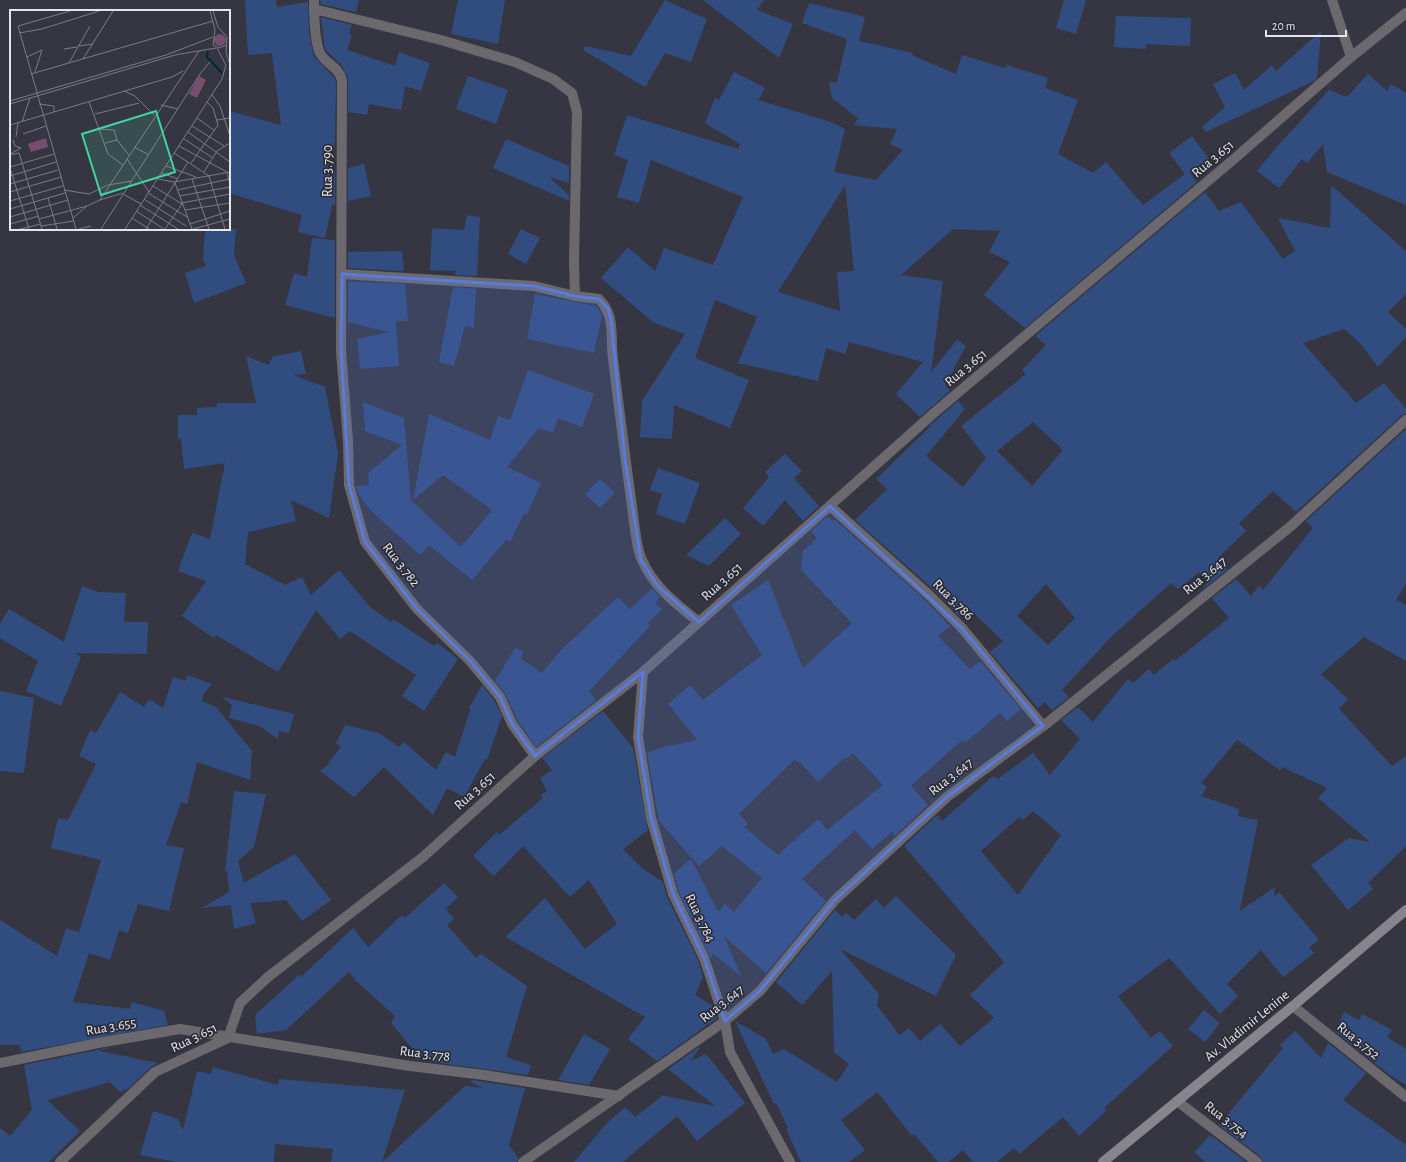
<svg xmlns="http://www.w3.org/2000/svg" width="1406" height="1162" font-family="'Alegreya Sans',sans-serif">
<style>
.building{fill:#314d80;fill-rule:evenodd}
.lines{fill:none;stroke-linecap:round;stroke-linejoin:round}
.street{stroke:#6b696e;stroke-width:10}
.secondary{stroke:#88848c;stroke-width:10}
.marked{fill:#597bde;fill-opacity:0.2;stroke:#597bde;stroke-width:3;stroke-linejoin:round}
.labels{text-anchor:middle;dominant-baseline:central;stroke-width:3.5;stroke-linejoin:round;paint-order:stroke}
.street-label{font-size:14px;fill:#e5e5ed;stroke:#2c2c37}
.inset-river{fill:none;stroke:#02273b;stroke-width:2}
.inset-road{fill:none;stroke:#7c7c86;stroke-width:1}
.view{fill:#41d4a1;fill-opacity:0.15;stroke:#41d4a1;stroke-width:2}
.inset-edge{fill:none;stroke:#e5e5ed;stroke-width:2}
</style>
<rect width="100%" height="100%" fill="#363642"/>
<g class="building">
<polygon points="245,0 276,0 277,7 308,2 309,34 313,53 316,59 332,75 336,81 335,141 326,173 335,171 335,204 332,205 325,238 298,232 302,215 229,193 229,111 281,125 272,53 248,55"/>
<polygon points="320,0 359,0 356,12 321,4"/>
<polygon points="458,0 505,0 498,44 451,34"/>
<polygon points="665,0 707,19 691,62 665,53 645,87 583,50 585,46 631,56"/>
<polygon points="703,0 764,0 757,10 793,24 779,58"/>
<polygon points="1064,0 1086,0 1076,34 1056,28"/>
<path d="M809,3L865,17L859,41L913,53L912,55L956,74L962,55L1005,68L1007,65L1048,78L1045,88L1078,100L1058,154L1093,173L1106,162L1143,205L1185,174L1169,153L1192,136L1209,159L1190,173L1197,182L1025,328L984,295L1010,262L989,252L1000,231L953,229L901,275L943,281L931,372L957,340L966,346L945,385L950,391L920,417L896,394L923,362L849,342L845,354L826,348L818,381L738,363L757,317L715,300L695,358L749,380L730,428L674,405L672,439L640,437L642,401L685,334L654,323L601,278L628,247L655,271L664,248L713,265L743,197L651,160L639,203L617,197L628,160L614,155L627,115L738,149L740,144L705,123L715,98L719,100L734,72L765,88L758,100L831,122L845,129L834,172L876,180L903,150L890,144L897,129L854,125L858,118L832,98L829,82H837L847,39L802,23ZM845,185L854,271L837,272L840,311L778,292Z"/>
<polygon points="1116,16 1191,18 1190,46 1146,44 1146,49 1114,47"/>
<polygon points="321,17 352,25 349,34 352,35 347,50 395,66 399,52 430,63 421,91 405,86 401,110 369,104 367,115 348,112 348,78 343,67 325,49"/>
<polygon points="1321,31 1317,78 1314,81 1206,132 1202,127 1225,107 1213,84 1235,73 1244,90 1272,65 1276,71"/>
<polygon points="1368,74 1387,91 1391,84 1406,93 1406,205 1327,172 1323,144 1307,163 1302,159 1279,188 1257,171 1274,150 1329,90 1347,97"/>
<polygon points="468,76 508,90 496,124 456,109"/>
<polygon points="506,139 569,166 569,183 549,177 569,195 569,201 493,168"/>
<polygon points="364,164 371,196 348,201 348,168"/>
<path d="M1331,185L1406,251V294L1388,312L1406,329V337L1378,367L1359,342L1344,329L1303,343L1356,403L1384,383L1406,409V414L1402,415L1296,512L1273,491L1239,523L1246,531L1218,558L1228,569L1203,589L1208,581L1199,572L1178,589L1171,583L1111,637L1062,690L1069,697L1052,710L1045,702L1038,708L990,652L1003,641L969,609L960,617L933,589L855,520L887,489L876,479L930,427L929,426L958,401L965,409L926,456L963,487L986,458L961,426L1026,374L1022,370L1046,345L1035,336L1205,192L1219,211L1241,202L1283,259L1295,251L1278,218L1330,228ZM1033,422L1063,450L1032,486L997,451ZM1046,584L1075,618L1048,645L1017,616Z"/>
<polygon points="467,215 480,217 477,276 455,275 456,271 430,270 432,228 464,230"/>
<polygon points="205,229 236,229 234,255 246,283 194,303 185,273 206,266 203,260"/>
<polygon points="521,229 540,238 526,264 508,254"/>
<polygon points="312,238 335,240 335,318 285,305 294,273 307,277"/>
<polygon points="402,251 404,271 348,268 348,252"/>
<polygon points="348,281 405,284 408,321 396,321 399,366 360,369 357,339 389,332 348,322"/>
<polygon points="453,287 476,289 474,328 465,326 454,366 439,362"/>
<polygon points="535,294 596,306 602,315 594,353 527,339"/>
<polygon points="301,351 306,374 293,375 325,387 338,453 329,518 291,500 296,521 248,532 245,564 285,585 302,577 311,595 339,570 370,607 391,622 393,619 434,646 437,643 458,659 424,711 402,696 416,675 350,631 340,639 316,610 278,672 216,635 214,638 182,616 206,581 178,571 192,533 210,539 225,463 184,469 181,439 178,439 178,415 197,415 197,408 217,407 217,403 256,403 246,356 269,365 272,357"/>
<polygon points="528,370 594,394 582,427 558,418 553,433 539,428 507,467 541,483 527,514 524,513 510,542 506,540 472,580 429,545 420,555 369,509 359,495 356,486 369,485 368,473 402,445 365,431 363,402 404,418 411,500 461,547 492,510 443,475 413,500 429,414 490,440 498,416 510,420"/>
<path d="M1406,429V584L1396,600L1406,605V661L1364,637L1321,674L1348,699L1339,709L1392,766L1406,756V846L1368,883L1373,889L1348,910L1311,865L1349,838L1370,842L1318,798L1327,788L1282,767L1280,770L1237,740L1201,783L1207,787L1201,796L1239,809L1238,816L1258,820L1240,911L1275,887L1274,897L1279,892L1319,940L1309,947L1314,953L1283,977L1261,950L1227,984L1238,996L1220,1014L1169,958L1118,996L1151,1038L1160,1031L1173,1046L1104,1108L1106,1111L1079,1136L1063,1117L1019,1154L1014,1148L997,1162H973L963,1150L948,1162H938L914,1134L912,1136L878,1093H876L841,1120L865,1150L849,1162H801L786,1129L788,1128L776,1103L774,1104L735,1021L766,1039L773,1054L784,1049L837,1082L849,1064L834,1052L832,971L802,1005L776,982L835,910L842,917L846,913L854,920L876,899L884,908L896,896L956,955L936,996L840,949L879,994L877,1006L900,1035L909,1028L920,1041L940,1024L960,1046L994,1018L970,995L1004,962L904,846L937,815L942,821L993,776L998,779L1033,753L1050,775L1080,739L1061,720L1078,707L1093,722L1128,679L1133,683L1149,669L1154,675L1173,659L1175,661L1229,618L1212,598L1236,579L1251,596L1259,586L1263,590L1313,528L1306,521ZM1033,811L1061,835L1018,895L981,851L1019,817L1023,820Z"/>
<polygon points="785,454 802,471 794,478 819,506 803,521 785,500 763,526 743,508 769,477 765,472"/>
<polygon points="658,468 700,483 685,524 656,514 662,494 650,490"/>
<polygon points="600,479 615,493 600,508 585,494"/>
<path d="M828,516L832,521L834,519L924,599L950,626L938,636L970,669L980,661L1021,709L1007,721L1000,713L965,743L962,740L911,786L928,805L895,836L892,832L872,849L855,830L802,879L826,901L766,973L724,936L741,976L713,954L711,959L679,892L674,873L691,859L718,912L725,904L734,912L762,878L722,846L699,866L659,821L647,753L663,747L697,740L668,704L690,685L703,700L762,655L731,605L768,580L803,668L852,623L801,570L803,551L817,538L811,531ZM853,753L883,785L827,830L818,819L778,855L744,827L748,824L739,814L795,759L798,763L799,761L818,782L844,758L846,759Z"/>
<polygon points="725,518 741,534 709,566 686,555"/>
<polygon points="82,586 99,592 126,593 124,622 148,622 147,654 75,653 81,657 61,706 26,691 38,661 0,638 0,624 9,609 64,642"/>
<polygon points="652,588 659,596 656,604 662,609 648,623 650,626 589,691 596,700 595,701 536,747 518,721 505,693 495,681 515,648 523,651 521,659 538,670 536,673 539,671 542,673 561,650 618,597 630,609"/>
<polygon points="187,675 212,684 204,693 202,701 216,707 252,751 250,780 197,762 187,804 181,802 166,845 184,848 169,911 138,904 128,933 119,930 110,960 89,953 73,1002 130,1009 132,1002 164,1011 168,1025 21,1052 20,1045 0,1045 0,920 57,956 66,928 79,932 101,860 51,848 58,818 68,820 96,764 79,756 90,730 96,733 120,692 144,707 149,699 163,708 173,677 186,681"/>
<polygon points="482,685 494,700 502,716 487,760 485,759 464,797 447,788 433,815 384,767 354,797 320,771 330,763 328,763 341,747 336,743 345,725 379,733 399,747 404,742 436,770 446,752 455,757 470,710 469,708"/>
<polygon points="0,691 34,698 24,773 0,771"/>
<polygon points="222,697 294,714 289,733 279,731 278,739 260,726 229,718 232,705"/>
<polygon points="603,711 633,748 648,830 623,849 642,868 663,882 667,897 698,960 703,977 695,995 713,1006 717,1018 657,1061 628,1039 645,1017 506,937 545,898 585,949 617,924 589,880 570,897 523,846 494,876 473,856 497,832 499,835 543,798 541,795 547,791 540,778 552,770 542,758"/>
<polygon points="234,791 266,794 254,847 238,861 244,883 295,854 331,900 302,921 286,900 250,903 256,923 234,929 231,905 202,908 229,892 227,870 225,872"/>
<polygon points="444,883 458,897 446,909 454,919 447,925 476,958 481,954 527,986 506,1057 531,1065 528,1075 433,1062 417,1054 391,1023 395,1016 356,981 349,972 286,1030 257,1034 255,1015 299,975 301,977 353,928 368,947 402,915 405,918"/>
<polygon points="1204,1010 1220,1023 1205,1042 1188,1029"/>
<polygon points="1344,1012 1359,1020 1362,1014 1392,1030 1387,1037 1406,1049 1406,1085 1390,1075 1335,1031"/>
<polygon points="1295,1031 1321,1058 1328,1043 1366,1073 1343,1100 1406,1145 1406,1162 1263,1162 1261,1157 1219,1125 1283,1048 1280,1045"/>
<polygon points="584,1034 610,1049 589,1085 558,1080"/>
<polygon points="112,1047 99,1051 158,1063 151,1067 129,1088 120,1092 110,1082 47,1100 80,1131 49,1162 0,1162 0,1128 10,1136 32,1110 24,1065"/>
<polygon points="699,1047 700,1048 690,1061 706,1054 745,1103 697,1141 677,1116 623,1162 574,1162 607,1123 625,1107 635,1117 661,1097 660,1095 715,1106 668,1069"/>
<polygon points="213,1067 278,1085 279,1079 405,1090 382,1162 331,1162 333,1149 275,1144 274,1162 176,1162 140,1155 153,1111 178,1119 183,1130 197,1071 211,1074"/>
<polygon points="472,1080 525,1088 509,1145 518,1158 517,1162 382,1162 465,1086 483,1088 470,1082"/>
<polygon points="1210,1135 1246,1162 1205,1162 1195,1152"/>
</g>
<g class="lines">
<g class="street">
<path d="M314,0C314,13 315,39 319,51C324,64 338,65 342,80L341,351L348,441L349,485L365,542L417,609L470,661L500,697L512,724L535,756"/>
<polyline points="1332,0 1351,57"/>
<path d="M314,9L441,40L515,62L553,79L572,93L577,112L574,263L575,296L599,299C616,317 610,335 613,359C619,408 625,457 632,506C634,521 636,548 642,560C653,586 677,605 699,622"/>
<polyline points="342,274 534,286 575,296"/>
<polyline points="830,506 928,594 962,628 1043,726"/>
<polyline points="643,672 638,737 651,818 673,894 704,958 725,1021 730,1052 790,1162"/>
<polyline points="1293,1006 1406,1097"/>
<polyline points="0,1063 98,1043 180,1029 410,1066 484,1075 619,1096"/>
<polyline points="1177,1101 1257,1162"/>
<polyline points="60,1162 155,1072 228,1038 240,1003 268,977 423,857 535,756 643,672 934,413 1234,159 1351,57 1406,13"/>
<polyline points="523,1162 725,1021 760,991 835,900 947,797 1046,724 1291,526 1406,420"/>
</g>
<polyline class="secondary" points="1103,1162 1293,1006 1406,910"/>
</g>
<path class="marked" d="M342,274L534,286L575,296L599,299L608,308L611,319L625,459L641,560L658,586L699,622L830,506L962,628L1043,726L947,797L835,900L760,991L725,1021L704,958L673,894L651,818L638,737L643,672L535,756L512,724L500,697L470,661L417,609L365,542L349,485L341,351Z"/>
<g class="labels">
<g class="street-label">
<text transform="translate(1213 159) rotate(-40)">Rua 3.651</text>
<text transform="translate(328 171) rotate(-90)">Rua 3.790</text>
<text transform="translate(966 368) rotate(-40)">Rua 3.651</text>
<text transform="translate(401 565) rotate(52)">Rua 3.782</text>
<text transform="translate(1205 576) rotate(-39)">Rua 3.647</text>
<text transform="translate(722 582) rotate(-42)">Rua 3.651</text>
<text transform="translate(953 600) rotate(45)">Rua 3.786</text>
<text transform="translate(951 777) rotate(-38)">Rua 3.647</text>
<text transform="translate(475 791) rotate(-42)">Rua 3.651</text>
<text transform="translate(700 918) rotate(64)">Rua 3.784</text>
<text transform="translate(722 1004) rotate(-38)">Rua 3.647</text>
<text transform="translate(1247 1026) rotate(-39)">Av. Vladimir Lenine</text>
<text transform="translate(111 1027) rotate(-10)">Rua 3.655</text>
<text transform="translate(194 1038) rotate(-26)">Rua 3.651</text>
<text transform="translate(1358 1041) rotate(39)">Rua 3.752</text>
<text transform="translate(425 1054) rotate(7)">Rua 3.778</text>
<text transform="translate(1226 1120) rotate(38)">Rua 3.754</text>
</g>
</g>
<g transform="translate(10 10)">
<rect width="220" height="220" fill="#363642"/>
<path d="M204 30a6 6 0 1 1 12 0a6 6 0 1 1-12 0ZM189,66L196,70L187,88L179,84ZM36,128L38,137L21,142L18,134Z" fill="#764e6f"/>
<path class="inset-river" d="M198,41L197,47L212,63"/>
<path class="inset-road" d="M60,1L8,16L66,219M200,1L205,20L203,35L209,38L216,35M203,1L208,17L217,27L216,42L220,55M9,23L32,19L89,1M68,36L83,34M54,39L67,37M17,47L32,40L25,62M73,49L103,1M59,53L80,16M21,64L203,11M114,81L125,86L144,105M202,85L210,96L220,126M0,91L156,45L203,27M79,92L98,144L113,155M0,94L165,45L206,38M29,94L44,96V102M151,95L168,99M85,104L129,93M187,108L205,121M207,110L220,108M12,112L20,88M0,115L162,67L173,61M182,116L214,136M89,119L104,120L107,130L119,145M178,122L220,152M13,124L36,116M6,127L8,113M174,129L203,148M95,133L107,130M169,136L217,162L220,175M124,137L139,145M164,143L199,166L215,219M0,144L11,138L5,136L3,130M0,145L9,143L32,219M117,149L139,182M181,153L208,115L203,98L197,92M156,156L186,167M0,157L44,144M0,158L19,219M194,162L207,141L220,133M152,163L168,169M0,166L46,152M148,169L164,172L220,162M182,169L199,219M165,173L182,219M0,174L48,160M143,176L172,194L155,219M54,180L79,184L98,175L122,171M167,180L220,169M0,182L51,167M138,183L177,207M113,184L131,194M169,186L220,177M38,188L47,219M134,189L176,216M90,190L113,183M0,191L53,176M171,193L220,184M130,195L168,219M0,199L55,183M175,200L220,193M126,201L154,219M0,207L58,190M63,208L77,196L90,190L189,41M122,208L139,219M29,209L77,196M0,214L29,206M180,214L220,201M31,216L64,211M10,219L31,214M69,219L81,216M91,219L190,64L200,52M115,219L212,69L216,55L207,38M136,219L178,152M183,219L220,209"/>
<path class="view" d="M146,101L165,162L91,185L72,124Z"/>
<rect width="220" height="220" class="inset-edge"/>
</g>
<path d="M1266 30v6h80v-6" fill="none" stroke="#e5e5ed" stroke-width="2"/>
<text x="1272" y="30" font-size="12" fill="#e5e5ed" stroke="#2c2c37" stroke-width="3" paint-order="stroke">20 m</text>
</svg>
